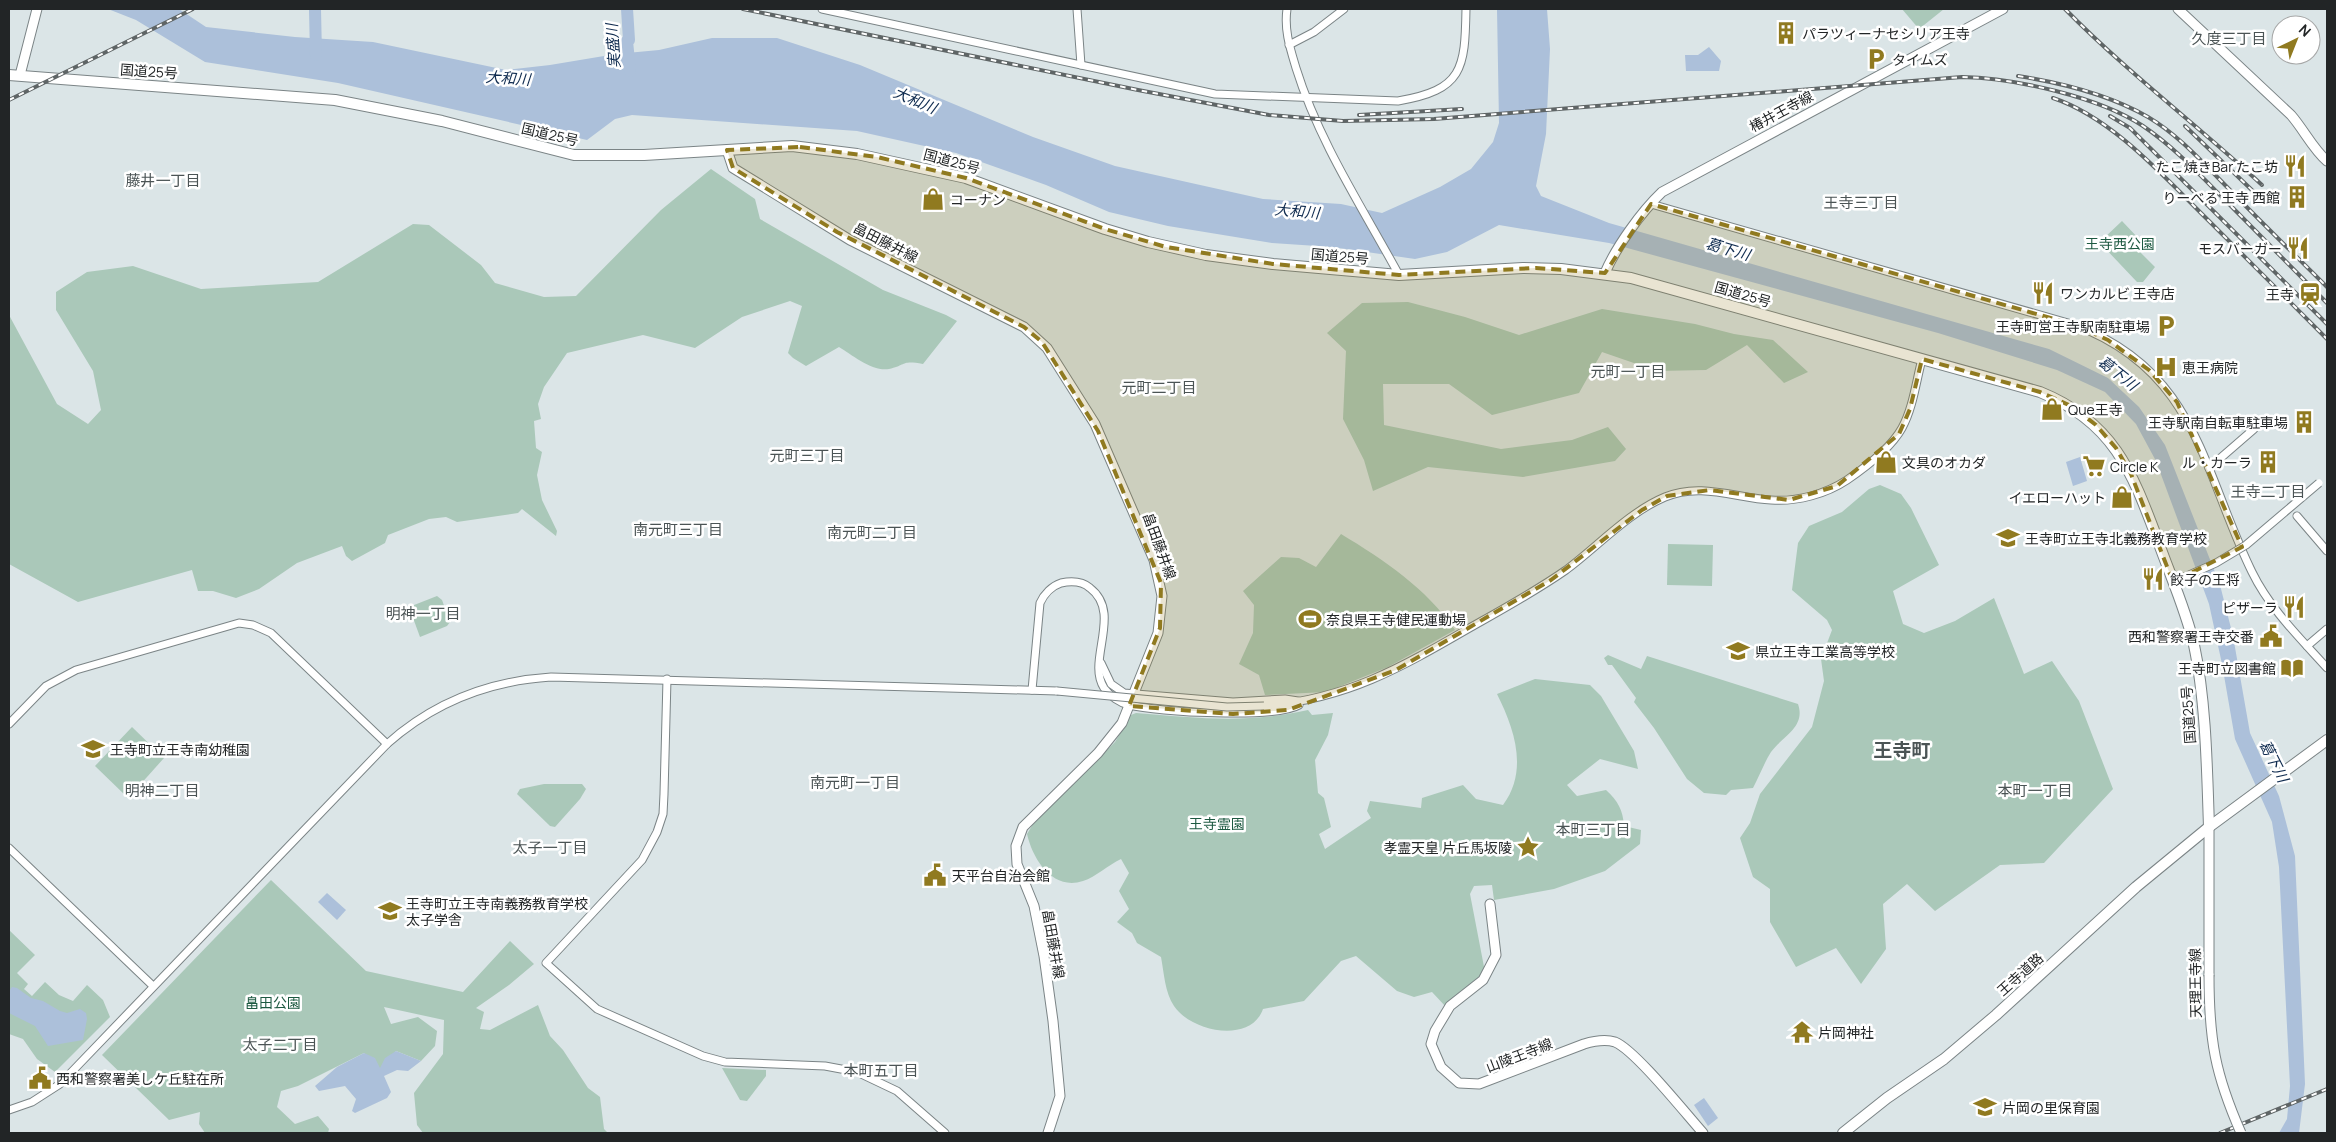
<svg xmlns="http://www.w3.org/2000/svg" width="2336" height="1142" font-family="Manrope,'Noto Sans JP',sans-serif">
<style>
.green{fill:#aac8b9}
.water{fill:#acc0da}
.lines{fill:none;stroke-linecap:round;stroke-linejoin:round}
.river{stroke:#acc0da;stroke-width:12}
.minor-casing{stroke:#7b8486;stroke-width:9}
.major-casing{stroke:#7b8486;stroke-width:11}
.highway-casing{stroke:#7b8486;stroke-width:12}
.minor{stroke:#fff;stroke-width:7}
.major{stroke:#fff;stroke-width:9}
.highway{stroke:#fff;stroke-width:10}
.rail-casing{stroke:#5f6566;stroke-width:4}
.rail{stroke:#fff;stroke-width:2;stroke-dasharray:5.5;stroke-linecap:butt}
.minor-bridge-casing{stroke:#7b8486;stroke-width:9;stroke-linecap:butt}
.major-bridge-casing{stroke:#7b8486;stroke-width:11;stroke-linecap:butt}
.minor-bridge{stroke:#fff;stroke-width:7}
.major-bridge{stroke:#fff;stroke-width:9}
.marked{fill:#907a20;fill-opacity:0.2;stroke:#907a20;stroke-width:4;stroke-dasharray:10 6;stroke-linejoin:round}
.labels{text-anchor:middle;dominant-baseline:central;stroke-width:5;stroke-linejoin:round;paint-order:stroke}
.poi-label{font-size:14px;fill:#222526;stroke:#fff;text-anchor:start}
.street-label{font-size:14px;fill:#222526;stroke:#fff}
.park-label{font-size:14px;fill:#1d5941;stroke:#fff}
.neighbourhood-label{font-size:15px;fill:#4b5455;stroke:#fff}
.water-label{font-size:15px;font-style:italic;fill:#0f2b4f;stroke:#fff}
.district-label{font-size:19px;font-weight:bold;fill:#4b5455;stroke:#fff}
</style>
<rect width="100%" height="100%" fill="#dbe5e7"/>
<g class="green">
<polygon points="1902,9 1944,9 1919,29"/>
<path d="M711,169L755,199L760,219L883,290L946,315L957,321L923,364C901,360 907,365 889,369C873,372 852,355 839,347L806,366L793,358L788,353L802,306L790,301L742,317L695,348L643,335L567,353L544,387L538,404L541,419L534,421L536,448L542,452L537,475L542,500L557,531L556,536L522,509L518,513L457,522L446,517L429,519L388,535L385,543L352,561L346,556L342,546L297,563L259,589L236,598L213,591H198L192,570L78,602L9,564V315L57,404L88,424L101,410L93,371L56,310V292L87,272L133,266L201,289L318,282L413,224L429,225L481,265L495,283L544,297L576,296L661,210Z"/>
<polygon points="2122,221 2140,240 2134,246 2155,267 2143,282 2137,282 2102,245 2103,239"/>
<polygon points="1408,302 1465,317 1519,335 1602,309 1695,324 1734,334 1773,340 1808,372 1784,383 1747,345 1706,370 1657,371 1602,352 1579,393 1492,415 1449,384 1383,384 1384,425 1501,449 1572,440 1608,427 1626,449 1615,461 1523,477 1428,467 1373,491 1364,460 1343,419 1346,351 1327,333 1362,303"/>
<polygon points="1880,485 1901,494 1911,508 1939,565 1893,591 1903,624 1924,633 1955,621 1994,598 2024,674 2052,661 2079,701 2113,789 2044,863 2000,865 1935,911 1907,884 1883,904 1886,949 1861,984 1836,948 1796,967 1770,922 1770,889 1753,877 1740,838 1750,823 1760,794 1812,727 1824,681 1821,659 1832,630 1827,620 1792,590 1798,543 1809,526 1842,512 1869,489"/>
<path d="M1341,534C1384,560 1426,588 1455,630L1388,667L1326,692L1265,695L1259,675L1239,664L1253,633L1254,605L1243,591L1281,557L1299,558L1316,567Z"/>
<polygon points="1668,544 1713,545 1712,586 1667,585"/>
<polygon points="437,596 442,600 450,622 447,626 420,637 409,607"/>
<path d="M1608,655L1641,669L1647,656L1798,704C1806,727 1783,736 1771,752C1764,763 1759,777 1753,788L1731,790L1726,795L1704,793L1687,779L1654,728L1634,702L1636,698L1612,665H1608L1604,658Z"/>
<path d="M1535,679L1590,685L1601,696L1634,751L1638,769L1600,759L1567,785L1577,796L1606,790C1618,801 1623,810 1624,826L1641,830L1640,844L1605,871L1554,889L1494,900L1492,885L1474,886L1470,894L1485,972L1476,984L1446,1007L1432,992L1414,997L1397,991L1356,956L1341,961L1304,1001L1263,1009C1251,1044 1191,1032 1174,1006C1165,993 1164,973 1161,957L1137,943L1132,933L1117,922L1129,909L1119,891L1129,873L1121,859C1108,865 1096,877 1083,881C1053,891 1033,860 1027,834L1033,824L1115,742L1131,715L1136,713C1197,718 1247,724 1308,710L1312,715L1333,713L1328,735L1315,760L1318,793L1324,798L1331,827L1319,834L1325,849L1371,818L1367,811L1370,801L1421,808L1422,798L1463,785L1476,799L1503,805C1529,770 1514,728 1497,694Z"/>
<polygon points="132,727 164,758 130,796 126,796 95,766"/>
<polygon points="544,784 582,784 586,789 580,799 555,827 550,826 517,794 520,789"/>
<polygon points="271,880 366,971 463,992 510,941 534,964 509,985 476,1008 484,1012 480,1029 490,1030 538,1005 550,1036 563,1050 588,1088 600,1097 604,1129 608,1133 423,1133 417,1125 414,1093 443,1054 444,1020 384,1007 391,1024 418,1017 437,1031 435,1046 421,1061 396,1051 380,1069 364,1053 298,1086 281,1091 277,1107 295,1124 318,1116 329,1129 328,1133 205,1133 199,1124 200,1112 169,1120 102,1055"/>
<polygon points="9,930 35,955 17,973 28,984 24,989 32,996 45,982 59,995 73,1001 87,985 103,1000 110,1017 55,1072 37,1059 23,1039 9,1034"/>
<polygon points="722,1068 766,1070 766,1076 747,1101 740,1100"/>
</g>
<g class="water">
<polygon points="108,9 179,9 206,27 295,37 373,42 506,70 550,65 616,54 659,50 712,38 777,38 860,65 1033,137 1115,166 1263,199 1341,204 1382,213 1440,187 1471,169 1493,142 1499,123 1497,9 1547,9 1550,49 1546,134 1536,186 1541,196 1609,223 2049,349 2108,378 2139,407 2165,445 2220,585 2233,636 2250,733 2279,796 2295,856 2305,1084 2299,1133 2279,1133 2287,1119 2290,1086 2279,867 2272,822 2235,739 2222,664 2209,604 2156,461 2136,424 2105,392 2057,370 1938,333 1609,243 1499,225 1447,252 1415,259 1332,247 1272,243 1168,226 1109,212 1046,185 956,153 857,131 632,115 615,119 587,140 338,83 205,62 136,20"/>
<polygon points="1709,47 1721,61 1719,71 1686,71 1685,55 1698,55"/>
<polygon points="2080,457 2087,481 2073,486 2066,462"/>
<polygon points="327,893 346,910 337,920 318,902"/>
<polygon points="12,987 17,988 31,998 43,1001 60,1011 67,1013 80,1009 86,1013 87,1019 83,1040 48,1046 35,1026 9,1013 9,991"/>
<polygon points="396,1051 421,1061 408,1071 397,1070 384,1076 391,1092 387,1098 355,1113 352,1111 356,1099 345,1086 319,1091 315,1086 337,1067 364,1053 375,1058 380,1068 385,1058"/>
<polygon points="1704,1098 1718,1118 1708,1126 1694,1105"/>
</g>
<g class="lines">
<g class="river">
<polyline points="315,9 316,55"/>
<polyline points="627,9 629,40 627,41 630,71"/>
</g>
<defs>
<g id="minor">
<path d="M822,9L1215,94L1398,101C1463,90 1465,69 1466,9"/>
<polyline points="1077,9 1081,65"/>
<path d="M1287,9C1284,30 1290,48 1296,68C1319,142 1362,207 1399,275"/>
<polyline points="1289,45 1314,32 1344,9"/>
<path d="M1651,204L2075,325C2197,371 2202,470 2252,572C2270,609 2300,638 2327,668"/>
<polyline points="2209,468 2254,429"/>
<polyline points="2297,516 2327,551"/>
<polyline points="2307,646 2327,629"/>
<polyline points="1101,663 1111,684 1124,693 1233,702 1285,699 1298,701"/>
<polyline points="667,679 664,794 663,814 657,832 642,860 546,963 597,1009 703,1056 725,1062 825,1066 857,1072 897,1091 945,1133"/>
<path d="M1032,690L1040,603C1044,594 1052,586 1061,583C1071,581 1082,581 1090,588C1123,613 1086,661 1104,688C1110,696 1120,703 1129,705C1158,712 1275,719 1299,705"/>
<path d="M1264,706C1348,699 1402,667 1473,626C1505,608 1536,591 1566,570C1597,547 1629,512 1665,497C1700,482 1736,498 1771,500C1797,502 1826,494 1847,480C1866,467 1891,448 1902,428C1913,408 1916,382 1922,359"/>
<polyline points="9,724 46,686 76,670 239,623 253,625 271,633 387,744"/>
<polyline points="9,848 153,986"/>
<path d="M9,1110L32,1102L60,1084L387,744C434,702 489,681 551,677L1057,691"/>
</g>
<g id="major">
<path d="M2178,9L2291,115C2304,130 2313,149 2327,161"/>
<polyline points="20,75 37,9"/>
<polyline points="727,150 733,168 850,240 1024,327 1047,348 1095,424 1154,560 1162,596 1158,633 1122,723 1098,753 1023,827 1016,846 1017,864 1034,906 1044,956 1053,1021 1060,1096 1048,1133"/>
<path d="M1605,273C1616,247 1641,212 1662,192L2003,9"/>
<path d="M1490,904L1496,955L1483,980L1450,1006L1435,1031L1431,1044L1441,1067L1459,1083L1479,1084L1584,1044C1594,1041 1605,1039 1615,1042C1635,1050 1686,1114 1703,1133"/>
<polyline points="2209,975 2209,827"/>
</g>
<g id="highway">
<path d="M9,75L335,100L442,121L574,155H644L792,146L857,154L966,178L1105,229L1148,242L1206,255L1273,264L1399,275L1523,268L1561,269L1631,278L2040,392C2114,422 2132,472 2158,541C2170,575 2186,610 2194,645C2206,701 2207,769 2209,827"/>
<polyline points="1843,1133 1887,1098 1944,1059 1996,1015 2136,887 2209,827 2327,740"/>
</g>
</defs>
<use href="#minor" class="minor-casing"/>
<use href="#major" class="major-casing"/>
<use href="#highway" class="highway-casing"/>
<use href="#minor" class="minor"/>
<use href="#major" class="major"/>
<use href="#highway" class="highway"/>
<defs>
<g id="rail">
<path d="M743,9L1138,90L1269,115L1343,121L1434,119L1962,77C2015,78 2099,97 2143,126C2174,147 2199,174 2225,200C2259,234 2293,269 2327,303"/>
<path d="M2065,9C2127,72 2197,125 2262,185"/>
<path d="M2018,76C2062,83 2108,94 2148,117C2180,136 2204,164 2230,190C2262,223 2295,255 2327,287"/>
<path d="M2053,98C2113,118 2165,178 2209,221C2249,261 2288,300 2327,339"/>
<polyline points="9,100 193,9"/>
<polyline points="1359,115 1462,109"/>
<polyline points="2110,116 2130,128 2327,324"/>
<polyline points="2185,126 2255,193"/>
<polyline points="2220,1133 2327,1089"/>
</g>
</defs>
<use href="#rail" class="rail-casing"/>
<use href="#rail" class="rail"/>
<defs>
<g id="minor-bridge">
<polyline points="2173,582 2216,563 2246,545 2319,483"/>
<polyline points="1057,691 1227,707 1264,706"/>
</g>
<path id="major-bridge" d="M2209,975C2209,1040 2215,1074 2241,1133"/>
</defs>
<use href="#minor-bridge" class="minor-bridge-casing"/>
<use href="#major-bridge" class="major-bridge-casing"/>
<use href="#minor-bridge" class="minor-bridge"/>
<use href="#major-bridge" class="major-bridge"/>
</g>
<path class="marked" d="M800,147L877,157L966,178L1105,229L1166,247L1273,264L1399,275L1536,268L1605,273L1651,204L2075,325L2108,340L2149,370L2177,402L2242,547L2173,582L2131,474L2116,448L2096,425L2071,406L2040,392L1922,359L1910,409L1899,434L1837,486L1789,500L1710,490L1667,496L1642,510L1551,580L1396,670L1288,710L1233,714L1129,706L1160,628L1161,583L1098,431L1042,342L1024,327L837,232L733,168L727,150Z"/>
<defs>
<symbol id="building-bare" viewBox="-9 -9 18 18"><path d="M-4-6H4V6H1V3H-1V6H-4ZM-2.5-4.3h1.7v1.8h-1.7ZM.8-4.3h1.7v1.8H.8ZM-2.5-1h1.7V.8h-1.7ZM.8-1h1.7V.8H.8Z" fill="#907a20" stroke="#fff" stroke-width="2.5" paint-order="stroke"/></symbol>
<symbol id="parking-bare" viewBox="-9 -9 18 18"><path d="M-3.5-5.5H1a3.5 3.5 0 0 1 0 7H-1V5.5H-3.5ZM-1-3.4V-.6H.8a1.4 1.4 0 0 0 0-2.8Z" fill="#907a20" stroke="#fff" stroke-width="2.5" paint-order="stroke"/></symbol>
<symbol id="restaurant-bare" viewBox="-9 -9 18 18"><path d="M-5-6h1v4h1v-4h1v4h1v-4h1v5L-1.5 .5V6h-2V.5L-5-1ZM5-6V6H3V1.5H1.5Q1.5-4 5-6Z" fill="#907a20" stroke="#fff" stroke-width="2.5" paint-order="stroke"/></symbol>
<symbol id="shop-bare" viewBox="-9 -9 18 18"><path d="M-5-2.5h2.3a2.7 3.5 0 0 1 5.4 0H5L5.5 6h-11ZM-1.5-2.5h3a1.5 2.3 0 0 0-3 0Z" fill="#907a20" stroke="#fff" stroke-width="2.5" paint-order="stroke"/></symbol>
<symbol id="station-bare" viewBox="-9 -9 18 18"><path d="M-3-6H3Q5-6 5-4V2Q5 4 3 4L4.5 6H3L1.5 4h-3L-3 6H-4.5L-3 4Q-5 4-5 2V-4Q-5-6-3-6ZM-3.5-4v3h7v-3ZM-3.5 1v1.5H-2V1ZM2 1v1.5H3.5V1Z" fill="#907a20" stroke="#fff" stroke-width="2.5" paint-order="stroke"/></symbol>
<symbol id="hospital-bare" viewBox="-9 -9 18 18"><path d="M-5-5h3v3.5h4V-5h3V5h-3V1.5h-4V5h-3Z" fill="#907a20" stroke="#fff" stroke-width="2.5" paint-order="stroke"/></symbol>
<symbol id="supermarket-bare" viewBox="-9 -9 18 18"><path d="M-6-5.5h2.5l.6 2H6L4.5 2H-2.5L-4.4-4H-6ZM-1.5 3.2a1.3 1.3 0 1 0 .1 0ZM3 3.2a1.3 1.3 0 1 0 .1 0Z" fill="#907a20" stroke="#fff" stroke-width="2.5" paint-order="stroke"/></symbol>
<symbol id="school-bare" viewBox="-9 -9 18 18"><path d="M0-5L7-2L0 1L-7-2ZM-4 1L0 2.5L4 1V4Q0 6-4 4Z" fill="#907a20" stroke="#fff" stroke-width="2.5" paint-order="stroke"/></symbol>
<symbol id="stadium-bare" viewBox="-9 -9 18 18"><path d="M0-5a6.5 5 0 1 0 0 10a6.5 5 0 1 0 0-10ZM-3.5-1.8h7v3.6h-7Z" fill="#907a20" stroke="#fff" stroke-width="2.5" paint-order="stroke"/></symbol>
<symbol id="civic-bare" viewBox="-9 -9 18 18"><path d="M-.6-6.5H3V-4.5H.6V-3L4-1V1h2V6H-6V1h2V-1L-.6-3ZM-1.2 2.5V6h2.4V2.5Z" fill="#907a20" stroke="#fff" stroke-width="2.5" paint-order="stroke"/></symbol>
<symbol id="library-bare" viewBox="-9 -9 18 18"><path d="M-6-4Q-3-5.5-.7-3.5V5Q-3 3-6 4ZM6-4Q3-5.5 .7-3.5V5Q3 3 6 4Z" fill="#907a20" stroke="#fff" stroke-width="2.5" paint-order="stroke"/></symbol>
<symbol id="sight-bare" viewBox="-9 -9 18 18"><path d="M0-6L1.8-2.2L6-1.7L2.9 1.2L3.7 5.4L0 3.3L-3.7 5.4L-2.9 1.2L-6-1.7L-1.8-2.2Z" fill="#907a20" stroke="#fff" stroke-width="2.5" paint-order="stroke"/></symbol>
<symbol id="temple-bare" viewBox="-9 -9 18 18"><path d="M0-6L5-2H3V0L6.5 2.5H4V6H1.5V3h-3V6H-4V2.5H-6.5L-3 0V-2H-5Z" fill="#907a20" stroke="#fff" stroke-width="2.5" paint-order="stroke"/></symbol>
</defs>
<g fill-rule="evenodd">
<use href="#building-bare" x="1770" y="17" width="32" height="32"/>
<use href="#parking-bare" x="1860" y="43" width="32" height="32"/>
<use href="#restaurant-bare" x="2279" y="150" width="32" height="32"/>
<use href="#building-bare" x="2281" y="181" width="32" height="32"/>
<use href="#shop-bare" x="917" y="183" width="32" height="32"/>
<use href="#restaurant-bare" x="2282" y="232" width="32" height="32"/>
<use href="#restaurant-bare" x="2027" y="277" width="32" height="32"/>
<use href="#station-bare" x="2294" y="278" width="32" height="32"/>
<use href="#parking-bare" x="2150" y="310" width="32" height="32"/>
<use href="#hospital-bare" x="2150" y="351" width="32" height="32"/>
<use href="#shop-bare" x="2036" y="393" width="32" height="32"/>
<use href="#building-bare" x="2288" y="406" width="32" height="32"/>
<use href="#shop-bare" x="1870" y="446" width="32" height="32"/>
<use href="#building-bare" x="2252" y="446" width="32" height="32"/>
<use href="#supermarket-bare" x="2078" y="450" width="32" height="32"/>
<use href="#shop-bare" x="2106" y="481" width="32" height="32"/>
<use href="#school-bare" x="1992" y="522" width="32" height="32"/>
<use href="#restaurant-bare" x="2137" y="563" width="32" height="32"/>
<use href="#restaurant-bare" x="2278" y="591" width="32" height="32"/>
<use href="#stadium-bare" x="1294" y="603" width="32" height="32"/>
<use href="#civic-bare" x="2255" y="620" width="32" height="32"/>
<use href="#school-bare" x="1722" y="635" width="32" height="32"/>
<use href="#library-bare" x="2276" y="652" width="32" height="32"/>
<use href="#school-bare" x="77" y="733" width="32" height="32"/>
<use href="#sight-bare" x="1512" y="831" width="32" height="32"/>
<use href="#civic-bare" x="919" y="859" width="32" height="32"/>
<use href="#school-bare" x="374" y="895" width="32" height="32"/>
<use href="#temple-bare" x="1786" y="1016" width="32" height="32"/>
<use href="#civic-bare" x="24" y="1062" width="32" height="32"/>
<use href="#school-bare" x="1969" y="1091" width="32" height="32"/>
</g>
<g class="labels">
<g class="poi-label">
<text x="1802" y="33">パラツィーナセシリア王寺</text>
<text x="1892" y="59">タイムズ</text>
<text x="2278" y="166" text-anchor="end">たこ焼きBar たこ坊</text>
<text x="2280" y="197" text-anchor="end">りーべる 王寺 西館</text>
<text x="950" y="199">コーナン</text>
<text x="2282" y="248" text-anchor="end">モスバーガー</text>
<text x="2060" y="293">ワンカルビ 王寺店</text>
<text x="2294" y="294" text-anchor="end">王寺</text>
<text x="2150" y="326" text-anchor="end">王寺町営王寺駅南駐車場</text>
<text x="2182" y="367">恵王病院</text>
<text x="2068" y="409">Que王寺</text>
<text x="2288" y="422" text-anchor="end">王寺駅南自転車駐車場</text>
<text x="1902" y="462">文具のオカダ</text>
<text x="2252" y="462" text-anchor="end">ル・カーラ</text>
<text x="2110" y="466">Circle K</text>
<text x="2106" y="497" text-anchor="end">イエローハット</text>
<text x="2025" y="538">王寺町立王寺北義務教育学校</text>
<text x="2170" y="579">餃子の王将</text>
<text x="2278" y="607" text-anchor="end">ピザーラ</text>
<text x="1326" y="619">奈良県王寺健民運動場</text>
<text x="2254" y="636" text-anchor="end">西和警察署王寺交番</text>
<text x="1755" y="651">県立王寺工業高等学校</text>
<text x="2276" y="668" text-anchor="end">王寺町立図書館</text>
<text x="110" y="749">王寺町立王寺南幼稚園</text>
<text x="1512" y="847" text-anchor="end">孝霊天皇 片丘馬坂陵</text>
<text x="952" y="875">天平台自治会館</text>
<text x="406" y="903">王寺町立王寺南義務教育学校<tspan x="406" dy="16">太子学舎</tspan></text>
<text x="1818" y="1032">片岡神社</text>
<text x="56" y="1078">西和警察署美しケ丘駐在所</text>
<text x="2002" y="1107">片岡の里保育園</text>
</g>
<g class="street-label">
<text transform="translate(149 71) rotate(4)">国道25号</text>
<text transform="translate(1781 111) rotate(-28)">椿井王寺線</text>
<text transform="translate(550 134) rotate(13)">国道25号</text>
<text transform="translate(952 161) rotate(15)">国道25号</text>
<text transform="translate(886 242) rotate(27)">畠田藤井線</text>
<text transform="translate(1340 256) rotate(5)">国道25号</text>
<text transform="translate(1743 294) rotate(16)">国道25号</text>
<text transform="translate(1160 546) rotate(70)">畠田藤井線</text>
<text transform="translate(2188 715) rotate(-94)">国道25号</text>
<text transform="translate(1054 944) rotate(80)">畠田藤井線</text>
<text transform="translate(2020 974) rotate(-42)">王寺道路</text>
<text transform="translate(2195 983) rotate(-91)">天理王寺線</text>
<text transform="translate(1519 1055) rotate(-21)">山陵王寺線</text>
</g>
<g class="park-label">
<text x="2120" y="243">王寺西公園</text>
<text x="1217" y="823">王寺霊園</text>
<text x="273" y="1002">畠田公園</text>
</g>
<g class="neighbourhood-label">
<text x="2229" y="38">久度三丁目</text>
<text x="163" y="180">藤井一丁目</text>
<text x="1861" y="202">王寺三丁目</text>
<text x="1628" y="371">元町一丁目</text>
<text x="1159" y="387">元町二丁目</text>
<text x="807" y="455">元町三丁目</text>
<text x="2268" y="491">王寺二丁目</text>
<text x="678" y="529">南元町三丁目</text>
<text x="872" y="532">南元町二丁目</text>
<text x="423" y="613">明神一丁目</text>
<text x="855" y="782">南元町一丁目</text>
<text x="162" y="790">明神二丁目</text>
<text x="2035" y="790">本町一丁目</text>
<text x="1593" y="829">本町三丁目</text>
<text x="550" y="847">太子一丁目</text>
<text x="280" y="1044">太子二丁目</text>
<text x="881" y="1070">本町五丁目</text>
</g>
<g class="water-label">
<text transform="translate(613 46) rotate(-94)">実盛川</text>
<text transform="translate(508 78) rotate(4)">大和川</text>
<text transform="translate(915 100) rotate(23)">大和川</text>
<text transform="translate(1297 211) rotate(5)">大和川</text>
<text transform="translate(1728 249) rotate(16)">葛下川</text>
<text transform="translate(2118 373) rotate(38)">葛下川</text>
<text transform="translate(2274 761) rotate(63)">葛下川</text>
</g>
<g class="district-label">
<text x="1902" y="750">王寺町</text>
</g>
</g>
<rect width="2336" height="1142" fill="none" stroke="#222526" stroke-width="20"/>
<g transform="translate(2296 40) rotate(43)"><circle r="24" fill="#ffffff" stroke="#a7a8a8"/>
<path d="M0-4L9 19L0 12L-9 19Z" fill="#907a20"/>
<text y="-8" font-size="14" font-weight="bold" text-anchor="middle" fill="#222526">N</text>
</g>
</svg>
